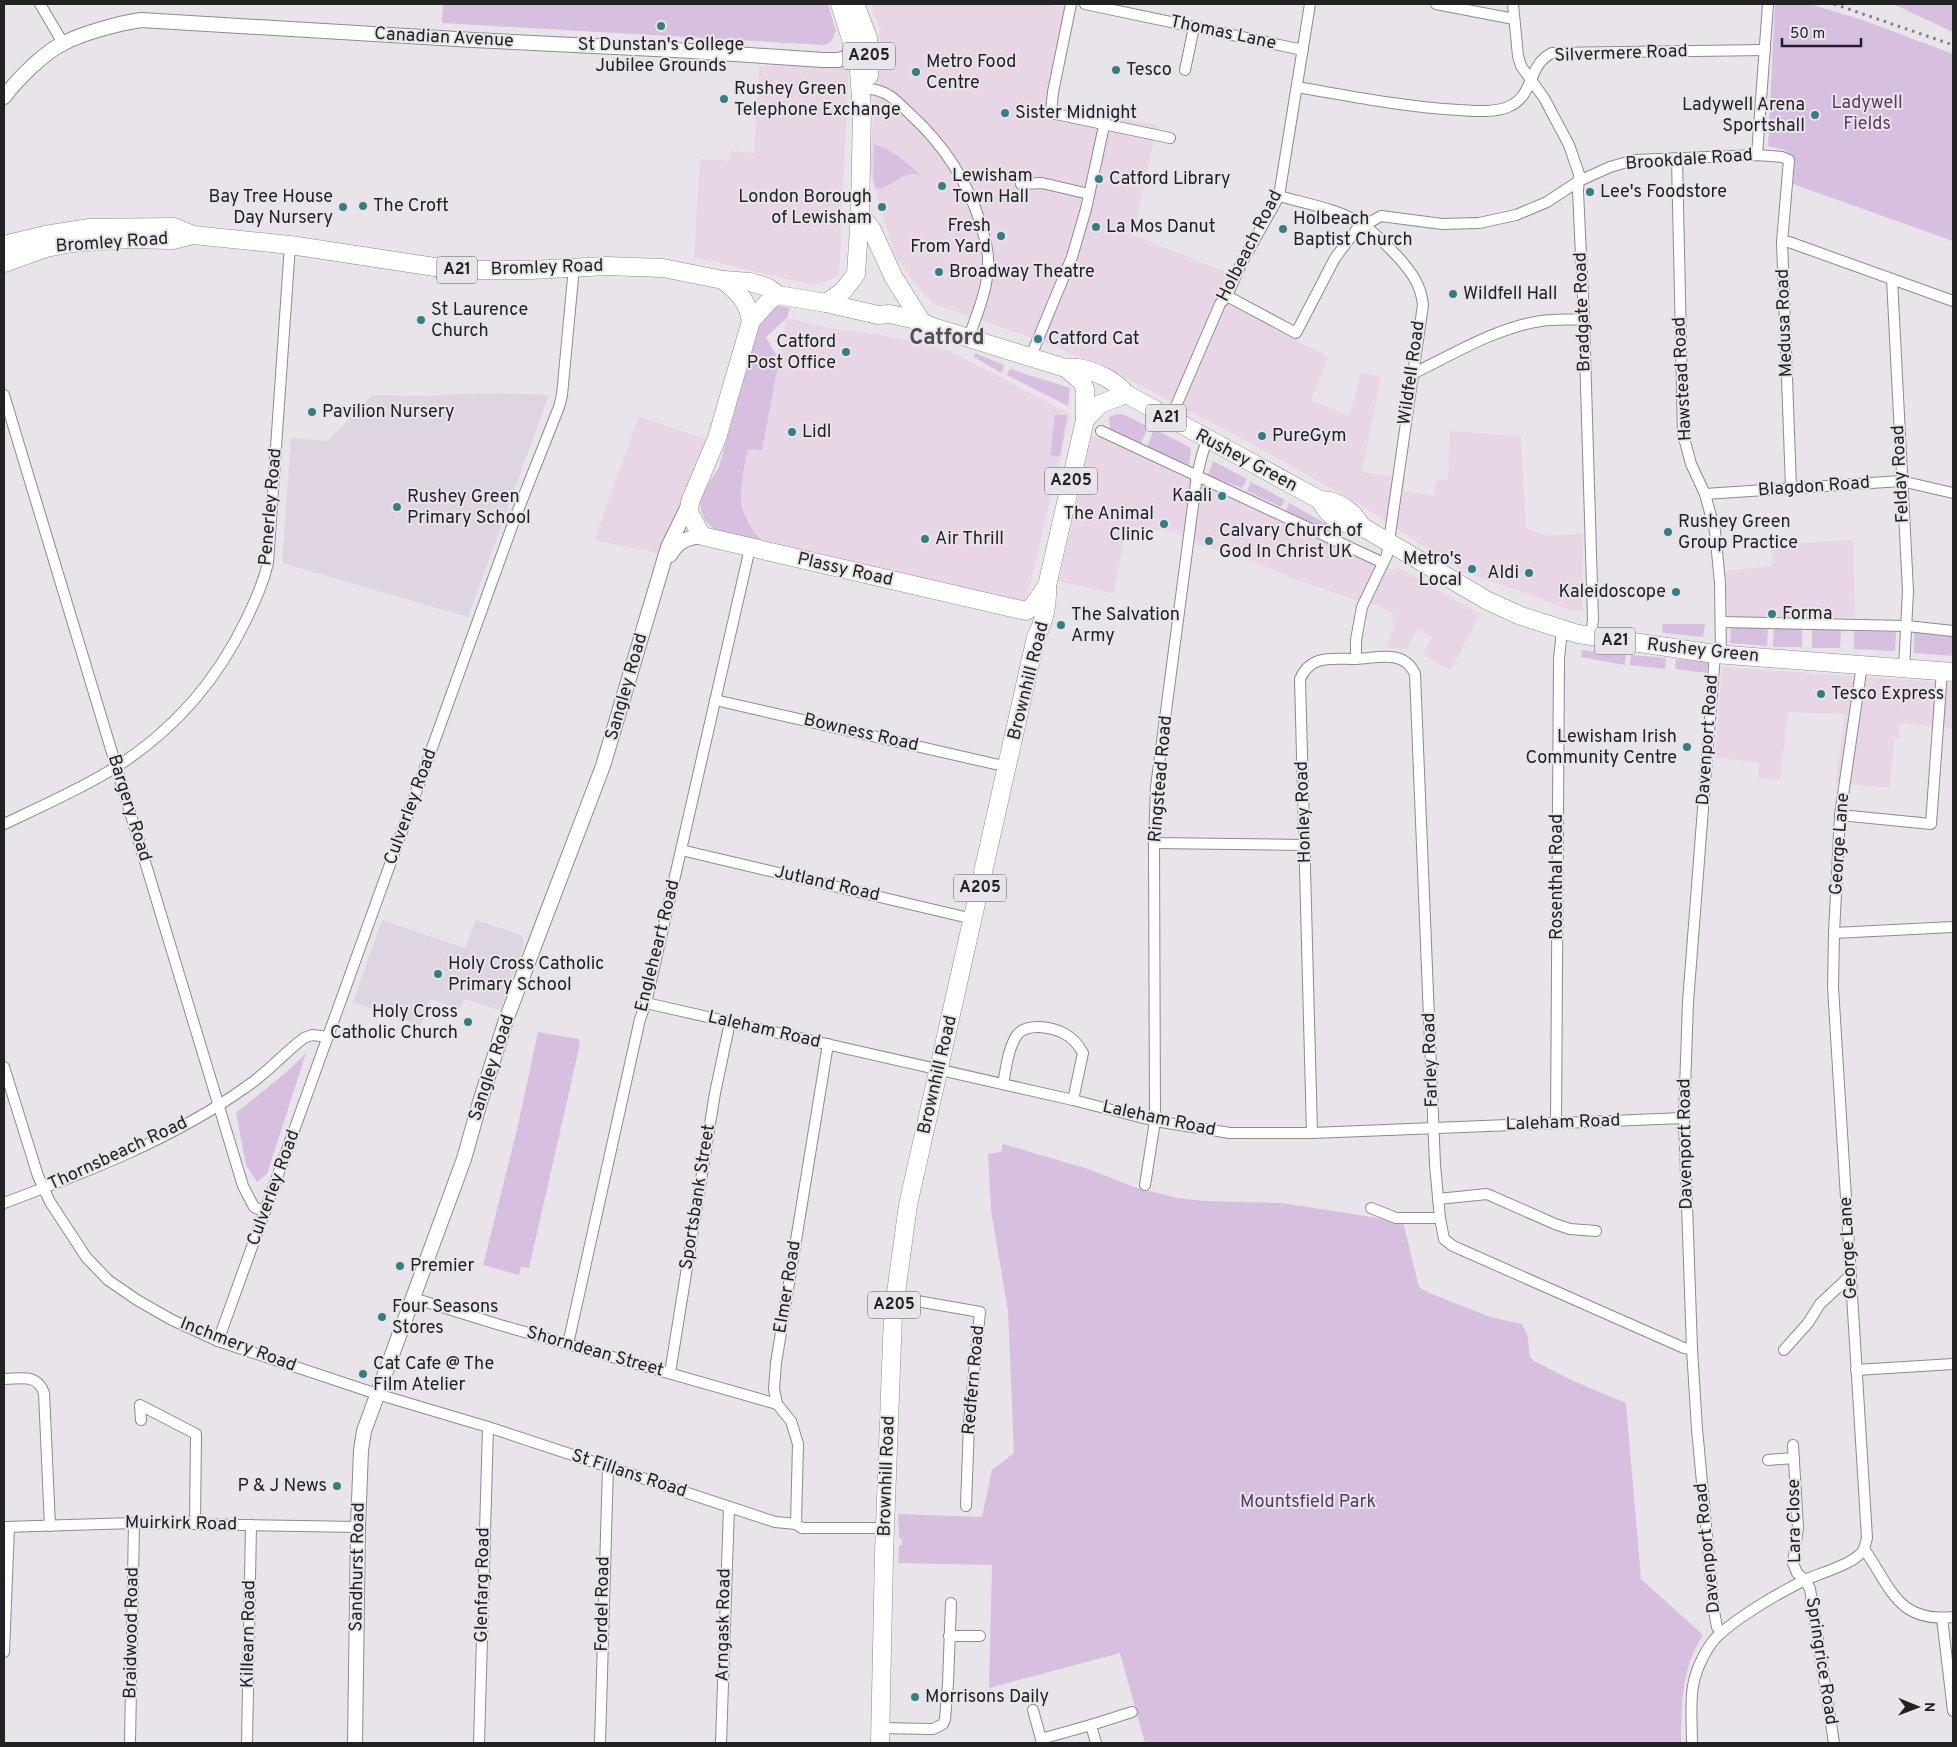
<svg xmlns="http://www.w3.org/2000/svg" width="1957" height="1747" font-family="Overpass,sans-serif">
<style>
.commercial{fill:#e8d5e5}
.built{fill:#dfd5e2}
.green{fill:#d7bfe0}
.lines{fill:none;stroke-linecap:round;stroke-linejoin:round}
.street-casing{stroke:#8e8a8f;stroke-width:12}
.secondary-casing{stroke:#8e8a8f;stroke-width:16}
.highway-casing{stroke:#8e8a8f;stroke-width:19}
.street{stroke:#fff;stroke-width:10}
.secondary{stroke:#fff;stroke-width:14}
.highway{stroke:#fff;stroke-width:18}
.rail{stroke:#807e82;stroke-width:3;stroke-dasharray:2.5 5;stroke-linecap:butt}
.poi-dot{fill:#367f80;stroke:#e8e4ea;stroke-width:2}
.labels{text-anchor:middle;dominant-baseline:central;stroke-width:4;stroke-linejoin:round;paint-order:stroke}
.shield{fill:#e8e4ea;stroke:#5d5c5f;stroke-width:1}
.shield-label{font-size:16px;font-weight:bold;fill:#222123}
.street-label{font-size:18px;fill:#222123;stroke:#e8e4ea}
.poi-label{font-size:18px;fill:#222123;stroke:#e8e4ea;text-anchor:start}
.park-label{font-size:18px;fill:#5a3966;stroke:#e8e4ea}
.district-label{font-size:22px;font-weight:bold;fill:#514d52;stroke:#e8e4ea}
</style>
<rect width="100%" height="100%" fill="#e8e4ea"/>
<g class="commercial">
<polygon points="870,4 1036,4 1068,7 1049,105 1157,125 1133,235 1228,273 1217,298 1328,357 1311,400 1349,416 1361,373 1381,377 1362,472 1405,478 1403,491 1434,496 1436,480 1448,480 1450,431 1521,436 1526,528 1546,536 1583,534 1582,611 1569,609 1462,571 1356,502 1241,438 1116,373 1058,348 950,309 934,304 918,288 895,255 870,173 878,37 881,31"/>
<polygon points="759,66 849,66 839,275 826,282 814,285 795,281 694,257 700,159 729,161 730,151 754,153"/>
<polygon points="787,318 829,328 881,335 934,346 950,351 1070,414 1027,599 1019,601 763,542 754,532 746,519 740,488 748,449 762,450"/>
<polygon points="639,416 709,440 657,553 594,540"/>
<polygon points="1092,435 1210,483 1392,570 1399,568 1480,614 1451,670 1423,655 1432,637 1417,629 1407,649 1386,648 1395,625 1391,623 1395,615 1377,605 1356,600 1285,575 1238,555 1197,545 1175,532 1126,526 1114,594 1059,581"/>
<polygon points="1853,540 1855,617 1729,620 1724,571 1773,566 1771,545"/>
<polygon points="1722,667 1953,683 1953,729 1900,723 1899,739 1894,738 1890,788 1836,782 1845,714 1788,712 1780,779 1758,778 1759,762 1715,758"/>
</g>
<g class="built">
<polygon points="480,393 549,395 468,617 282,563 291,438 328,441 372,395 427,396"/>
<polygon points="382,920 465,948 476,920 522,935 524,945 500,1010 464,999 460,1009 430,999 421,1026 353,1002"/>
</g>
<g class="green">
<polygon points="443,4 828,4 836,31 831,42 825,45 442,23"/>
<polygon points="1775,4 1809,4 1863,20 1953,54 1953,241 1793,184 1795,161 1785,150 1768,146"/>
<polygon points="1893,4 1953,4 1953,32"/>
<path d="M874,144L894,153L922,176C910,171 903,176 894,182C890,185 883,187 878,189L875,187L873,179Z"/>
<path d="M775,305L790,308L787,318L766,337L779,360L762,450L748,449C740,489 733,510 763,542L713,529L705,520L701,511L700,502L701,495L719,467L762,314Z"/>
<polygon points="975,353 1004,365 1002,373 974,357"/>
<polygon points="1010,369 1070,388 1068,406 1007,375"/>
<polygon points="1117,414 1125,415 1148,427 1141,443 1116,433 1110,428 1109,417"/>
<polygon points="1055,415 1067,415 1060,457 1050,455"/>
<polygon points="1154,429 1191,448 1189,465 1147,447"/>
<polygon points="1213,461 1247,479 1242,488 1208,475"/>
<polygon points="1251,482 1285,500 1281,507 1247,491"/>
<polygon points="1289,503 1332,527 1329,534 1286,511"/>
<polygon points="1662,624 1705,624 1703,637 1663,633"/>
<polygon points="1731,628 1768,628 1767,646 1730,643"/>
<polygon points="1774,628 1802,629 1802,647 1773,647"/>
<polygon points="1812,629 1841,630 1840,648 1812,648"/>
<polygon points="1854,631 1896,632 1895,651 1854,649"/>
<polygon points="1914,632 1953,635 1953,656 1914,653"/>
<polygon points="1582,650 1626,654 1625,665 1581,657"/>
<polygon points="1631,655 1666,658 1665,669 1630,665"/>
<polygon points="1676,659 1708,662 1707,673 1675,669"/>
<polygon points="538,1032 578,1039 580,1044 529,1268 521,1267 519,1275 483,1265 518,1125"/>
<polygon points="306,1053 267,1174 257,1182 246,1165 236,1113 289,1070"/>
<path d="M1003,1144L1088,1169L1134,1187L1177,1198L1205,1201L1282,1203L1403,1222L1419,1287L1429,1293L1490,1317L1522,1324L1527,1334L1530,1357L1534,1361L1571,1380L1626,1403L1641,1579L1703,1635C1681,1669 1682,1703 1681,1743H1145L1120,1653L989,1688L992,1565L898,1563L899,1545H902V1539L899,1538L898,1514L982,1517L992,1470L1014,1453L1008,1311L991,1210L988,1154L1001,1152Z"/>
</g>
<g class="lines">
<defs>
<g id="street">
<polyline points="40,4 63,43"/>
<polyline points="1071,4 1053,92 1051,113 1170,138"/>
<polyline points="1085,4 1303,50"/>
<polyline points="1436,4 1514,19"/>
<polyline points="1513,4 1518,56 1521,66 1544,98 1569,145 1579,174 1578,191 1584,319 1593,619 1591,637"/>
<polyline points="1185,70 1194,27"/>
<path d="M1297,87C1350,96 1404,107 1459,110C1474,111 1493,113 1508,107C1535,96 1527,65 1552,53L1765,50"/>
<path d="M869,89C887,90 897,101 910,114C943,144 968,182 981,225C984,236 988,247 988,259C989,287 978,311 969,337"/>
<polyline points="1757,155 1768,4"/>
<polyline points="1677,158 1683,434 1691,464 1705,494 1715,531 1720,583 1721,655"/>
<polyline points="1021,184 1042,183 1089,194"/>
<path d="M1279,196C1307,204 1338,209 1362,224C1376,233 1388,247 1399,258C1412,273 1421,285 1423,305L1387,555L1362,607L1356,640V659C1332,659 1311,654 1300,679L1312,1133"/>
<polyline points="1782,242 1789,242 1953,301"/>
<polyline points="1892,279 1908,591 1904,668"/>
<polyline points="1227,296 1296,333 1335,258 1356,230 1381,216 1442,224 1479,223 1516,215 1547,202 1579,181 1610,167 1634,160 1757,155 1782,157 1789,160 1782,242 1791,487"/>
<polyline points="1031,356 1072,257 1086,209 1104,126"/>
<path d="M1412,374C1454,354 1495,328 1541,321C1555,319 1570,320 1584,319"/>
<polyline points="4,395 243,1186 254,1207 265,1212"/>
<polyline points="1170,420 1220,304 1227,296 1241,264 1279,196 1310,4"/>
<polyline points="1101,431 1377,560"/>
<polyline points="1705,494 1901,481 1953,493"/>
<polyline points="1721,622 1907,626 1953,631"/>
<polyline points="1715,654 1688,1002 1684,1118 1692,1349 1697,1429 1714,1611 1717,1627 1721,1632"/>
<path d="M1356,659C1378,658 1404,649 1415,674L1435,1165L1440,1218L1444,1239L1453,1246L1684,1348L1692,1349"/>
<polyline points="715,700 1008,767"/>
<polyline points="1840,815 1931,824 1942,671"/>
<path d="M4,824C40,807 83,788 116,767C173,731 217,680 246,620C255,601 263,584 268,563L290,245"/>
<polyline points="1154,843 1305,845"/>
<polyline points="681,850 973,919"/>
<polyline points="1834,933 1953,927"/>
<polyline points="646,1003 1073,1100 1155,1121 1230,1133 1312,1133 1684,1118"/>
<polyline points="4,1067 38,1176 50,1202 86,1257 108,1280 137,1300 172,1320 218,1341 377,1394 488,1427 775,1522 796,1524 802,1528 885,1528"/>
<path d="M1003,1084C1006,1069 1008,1048 1017,1035C1027,1022 1052,1027 1065,1034C1073,1038 1079,1046 1083,1053L1073,1100"/>
<polyline points="1556,1124 1559,659 1562,630"/>
<polyline points="1145,1185 1155,1121 1154,843 1156,787 1197,475 1202,455 1207,440"/>
<polyline points="1438,1199 1487,1194 1555,1224 1570,1229 1596,1231"/>
<path d="M4,1203C87,1172 173,1139 246,1087C267,1073 284,1053 304,1038L312,1035L328,1037"/>
<polyline points="1371,1208 1396,1218 1440,1218"/>
<polyline points="894,1297 980,1312 969,1423 966,1506"/>
<polyline points="413,1298 500,1325 777,1404"/>
<polyline points="218,1341 515,518 559,407 562,395 574,267"/>
<polyline points="568,1344 640,1019 646,1003 750,548"/>
<polyline points="1784,1350 1808,1323 1820,1304 1850,1276"/>
<polyline points="1856,1370 1953,1364"/>
<polyline points="670,1373 715,1093 730,1022"/>
<path d="M4,1379C21,1379 37,1373 44,1393L50,1526"/>
<polyline points="141,1420 140,1405 196,1434 195,1524"/>
<polyline points="1793,1445 1798,1528 1793,1563 1797,1573 1805,1580 1810,1589 1834,1743"/>
<polyline points="1768,1460 1794,1458"/>
<polyline points="796,1524 798,1444 791,1421 777,1404 774,1389 776,1363 828,1044"/>
<polyline points="4,1527 134,1523 358,1527"/>
<path d="M1864,1549C1891,1587 1897,1623 1953,1617"/>
<polyline points="1942,1618 1953,1711"/>
<polyline points="949,1636 980,1636"/>
<polyline points="4,1652 9,1527"/>
<polyline points="1033,1710 1041,1739"/>
<polyline points="1091,1725 1132,1712"/>
<polyline points="880,1728 933,1729 943,1724 945,1719 948,1683 951,1603"/>
<polyline points="130,1743 134,1523"/>
<polyline points="247,1743 251,1525"/>
<polyline points="479,1743 488,1427"/>
<polyline points="600,1743 608,1466"/>
<polyline points="721,1743 729,1507"/>
<polyline points="1043,1743 1041,1739 1091,1725 1096,1743"/>
<path d="M1692,1743C1692,1725 1690,1704 1693,1686C1696,1668 1708,1643 1722,1632C1743,1614 1782,1591 1807,1579C1821,1573 1857,1563 1864,1549C1865,1546 1866,1541 1867,1538L1833,987L1834,933L1840,815L1862,665"/>
</g>
<g id="secondary">
<path d="M4,97C17,80 44,52 64,43C83,33 120,23 141,20L473,40L675,50L823,60H838L856,55L859,46"/>
<path d="M670,555C678,541 686,538 702,536"/>
<polyline points="355,1743 358,1527 361,1450 364,1431 464,1159 480,1102 506,1020 603,766 668,547 690,502"/>
</g>
<g id="highway">
<polyline points="855,4 868,38 869,76"/>
<polyline points="860,214 872,230 893,276 921,321"/>
<polyline points="4,245 45,235 89,228 174,227 193,235"/>
<path d="M4,263L46,248L72,243L127,239L173,240L193,235L290,245L455,270H531L606,266L663,268L723,280L750,282L767,287L778,295L826,303L878,315L890,314L921,321L930,326L1062,367C1067,368 1072,367 1078,368C1096,371 1115,380 1126,394L1320,500C1336,499 1354,511 1361,526"/>
<path d="M723,280C738,292 748,301 751,321"/>
<polyline points="778,295 768,302 751,321 717,438 690,502 689,513 702,536 1026,611 1033,606 1047,586"/>
<polyline points="826,303 843,291 856,274 860,214 862,110 859,71 856,55 840,4"/>
<polyline points="1085,420 1100,404 1126,394"/>
<path d="M1320,500C1329,518 1341,525 1361,526L1488,601L1521,616L1578,634L1715,654L1953,672"/>
<path d="M880,1743L884,1554L893,1315L908,1205L1036,637C1045,620 1048,605 1047,586L1085,420V389L1082,382L1066,368"/>
</g>
</defs>
<use href="#street" class="street-casing"/>
<use href="#secondary" class="secondary-casing"/>
<use href="#highway" class="highway-casing"/>
<use href="#street" class="street"/>
<use href="#secondary" class="secondary"/>
<use href="#highway" class="highway"/>
<polyline class="rail" points="1834,4 1953,45"/>
</g>
<g class="poi-dot">
<circle cx="661" cy="26" r="5"/>
<circle cx="1116" cy="70" r="5"/>
<circle cx="916" cy="72" r="5"/>
<circle cx="724" cy="99" r="5"/>
<circle cx="1005" cy="113" r="5"/>
<circle cx="1815" cy="115" r="5"/>
<circle cx="1099" cy="179" r="5"/>
<circle cx="942" cy="186" r="5"/>
<circle cx="1590" cy="192" r="5"/>
<circle cx="363" cy="206" r="5"/>
<circle cx="343" cy="207" r="5"/>
<circle cx="882" cy="207" r="5"/>
<circle cx="1096" cy="227" r="5"/>
<circle cx="1283" cy="229" r="5"/>
<circle cx="1001" cy="236" r="5"/>
<circle cx="939" cy="272" r="5"/>
<circle cx="1453" cy="294" r="5"/>
<circle cx="421" cy="320" r="5"/>
<circle cx="1038" cy="339" r="5"/>
<circle cx="846" cy="352" r="5"/>
<circle cx="312" cy="412" r="5"/>
<circle cx="792" cy="432" r="5"/>
<circle cx="1262" cy="436" r="5"/>
<circle cx="1222" cy="496" r="5"/>
<circle cx="397" cy="507" r="5"/>
<circle cx="1164" cy="524" r="5"/>
<circle cx="1668" cy="532" r="5"/>
<circle cx="925" cy="539" r="5"/>
<circle cx="1209" cy="541" r="5"/>
<circle cx="1472" cy="569" r="5"/>
<circle cx="1529" cy="573" r="5"/>
<circle cx="1676" cy="592" r="5"/>
<circle cx="1772" cy="614" r="5"/>
<circle cx="1061" cy="625" r="5"/>
<circle cx="1821" cy="694" r="5"/>
<circle cx="1687" cy="747" r="5"/>
<circle cx="438" cy="974" r="5"/>
<circle cx="468" cy="1022" r="5"/>
<circle cx="400" cy="1266" r="5"/>
<circle cx="382" cy="1317" r="5"/>
<circle cx="363" cy="1374" r="5"/>
<circle cx="337" cy="1486" r="5"/>
<circle cx="915" cy="1697" r="5"/>
</g>
<g class="labels">
<g class="shield">
<rect x="843" y="42.5" width="52" height="27" rx="4"/>
<rect x="437" y="256.5" width="40" height="27" rx="4"/>
<rect x="1146" y="404.5" width="40" height="27" rx="4"/>
<rect x="1045" y="467.5" width="52" height="27" rx="4"/>
<rect x="1595" y="627.5" width="40" height="27" rx="4"/>
<rect x="954" y="874.5" width="52" height="27" rx="4"/>
<rect x="868" y="1291.5" width="52" height="27" rx="4"/>
</g>
<g class="shield-label">
<text x="869" y="56">A205</text>
<text x="457" y="270">A21</text>
<text x="1166" y="418">A21</text>
<text x="1071" y="481">A205</text>
<text x="1615" y="641">A21</text>
<text x="980" y="888">A205</text>
<text x="894" y="1305">A205</text>
</g>
<g class="street-label">
<text transform="translate(1223 33) rotate(12)">Thomas Lane</text>
<text transform="translate(444 38) rotate(3)">Canadian Avenue</text>
<text transform="translate(1621 54) rotate(-2)">Silvermere Road</text>
<text transform="translate(1689 160) rotate(-4)">Brookdale Road</text>
<text transform="translate(112 243) rotate(-4)">Bromley Road</text>
<text transform="translate(1250 246) rotate(-63)">Holbeach Road</text>
<text transform="translate(547 268) rotate(-2)">Bromley Road</text>
<text transform="translate(1583 312) rotate(-92)">Bradgate Road</text>
<text transform="translate(1785 323) rotate(-92)">Medusa Road</text>
<text transform="translate(1412 373) rotate(-82)">Wildfell Road</text>
<text transform="translate(1683 379) rotate(-93)">Hawstead Road</text>
<text transform="translate(1246 461) rotate(28)">Rushey Green</text>
<text transform="translate(1901 474) rotate(-93)">Felday Road</text>
<text transform="translate(1814 487) rotate(-4)">Blagdon Road</text>
<text transform="translate(271 507) rotate(-85)">Penerley Road</text>
<text transform="translate(845 570) rotate(13)">Plassy Road</text>
<text transform="translate(1703 651) rotate(6)">Rushey Green</text>
<text transform="translate(1029 681) rotate(-76)">Brownhill Road</text>
<text transform="translate(627 687) rotate(-74)">Sangley Road</text>
<text transform="translate(861 733) rotate(13)">Bowness Road</text>
<text transform="translate(1708 740) rotate(-86)">Davenport Road</text>
<text transform="translate(1161 779) rotate(-85)">Ringstead Road</text>
<text transform="translate(411 807) rotate(-70)">Culverley Road</text>
<text transform="translate(129 808) rotate(73)">Bargery Road</text>
<text transform="translate(1304 812) rotate(-92)">Honley Road</text>
<text transform="translate(1840 844) rotate(-86)">George Lane</text>
<text transform="translate(1557 877) rotate(-90)">Rosenthal Road</text>
<text transform="translate(827 884) rotate(13)">Jutland Road</text>
<text transform="translate(658 946) rotate(-76)">Engleheart Road</text>
<text transform="translate(764 1030) rotate(13)">Laleham Road</text>
<text transform="translate(1431 1060) rotate(-92)">Farley Road</text>
<text transform="translate(492 1068) rotate(-72)">Sangley Road</text>
<text transform="translate(938 1075) rotate(-77)">Brownhill Road</text>
<text transform="translate(1159 1119) rotate(12)">Laleham Road</text>
<text transform="translate(1563 1123) rotate(-2)">Laleham Road</text>
<text transform="translate(1686 1144) rotate(-91)">Davenport Road</text>
<text transform="translate(118 1154) rotate(-25)">Thornsbeach Road</text>
<text transform="translate(274 1188) rotate(-70)">Culverley Road</text>
<text transform="translate(698 1197) rotate(-81)">Sportsbank Street</text>
<text transform="translate(1849 1248) rotate(-93)">George Lane</text>
<text transform="translate(788 1287) rotate(-81)">Elmer Road</text>
<text transform="translate(238 1345) rotate(21)">Inchmery Road</text>
<text transform="translate(595 1352) rotate(16)">Shorndean Street</text>
<text transform="translate(974 1380) rotate(-85)">Redfern Road</text>
<text transform="translate(629 1474) rotate(18)">St Fillans Road</text>
<text transform="translate(887 1476) rotate(-88)">Brownhill Road</text>
<text transform="translate(1795 1521) rotate(-91)">Lara Close</text>
<text transform="translate(181 1524) rotate(1)">Muirkirk Road</text>
<text transform="translate(1708 1548) rotate(-96)">Davenport Road</text>
<text transform="translate(358 1567) rotate(-89)">Sandhurst Road</text>
<text transform="translate(483 1585) rotate(-89)">Glenfarg Road</text>
<text transform="translate(603 1604) rotate(-89)">Fordel Road</text>
<text transform="translate(724 1625) rotate(-89)">Arngask Road</text>
<text transform="translate(132 1633) rotate(-89)">Braidwood Road</text>
<text transform="translate(249 1634) rotate(-89)">Killearn Road</text>
<text transform="translate(1821 1661) rotate(81)">Springrice Road</text>
</g>
<g class="poi-label">
<text x="661" y="45" text-anchor="middle">St Dunstan's College<tspan x="661" dy="21">Jubilee Grounds</tspan></text>
<text x="926" y="62">Metro Food<tspan x="926" dy="21">Centre</tspan></text>
<text x="1126" y="70">Tesco</text>
<text x="734" y="89">Rushey Green<tspan x="734" dy="21">Telephone Exchange</tspan></text>
<text x="1805" y="105" text-anchor="end">Ladywell Arena<tspan x="1805" dy="21">Sportshall</tspan></text>
<text x="1015" y="113">Sister Midnight</text>
<text x="952" y="176">Lewisham<tspan x="952" dy="21">Town Hall</tspan></text>
<text x="1109" y="179">Catford Library</text>
<text x="1600" y="192">Lee's Foodstore</text>
<text x="333" y="197" text-anchor="end">Bay Tree House<tspan x="333" dy="21">Day Nursery</tspan></text>
<text x="872" y="197" text-anchor="end">London Borough<tspan x="872" dy="21">of Lewisham</tspan></text>
<text x="373" y="206">The Croft</text>
<text x="1293" y="219">Holbeach<tspan x="1293" dy="21">Baptist Church</tspan></text>
<text x="991" y="226" text-anchor="end">Fresh<tspan x="991" dy="21">From Yard</tspan></text>
<text x="1106" y="227">La Mos Danut</text>
<text x="949" y="272">Broadway Theatre</text>
<text x="1463" y="294">Wildfell Hall</text>
<text x="431" y="310">St Laurence<tspan x="431" dy="21">Church</tspan></text>
<text x="1048" y="339">Catford Cat</text>
<text x="836" y="342" text-anchor="end">Catford<tspan x="836" dy="21">Post Office</tspan></text>
<text x="322" y="412">Pavilion Nursery</text>
<text x="802" y="432">Lidl</text>
<text x="1272" y="436">PureGym</text>
<text x="1212" y="496" text-anchor="end">Kaali</text>
<text x="407" y="497">Rushey Green<tspan x="407" dy="21">Primary School</tspan></text>
<text x="1154" y="514" text-anchor="end">The Animal<tspan x="1154" dy="21">Clinic</tspan></text>
<text x="1678" y="522">Rushey Green<tspan x="1678" dy="21">Group Practice</tspan></text>
<text x="1219" y="531">Calvary Church of<tspan x="1219" dy="21">God In Christ UK</tspan></text>
<text x="935" y="539">Air Thrill</text>
<text x="1462" y="559" text-anchor="end">Metro's<tspan x="1462" dy="21">Local</tspan></text>
<text x="1519" y="573" text-anchor="end">Aldi</text>
<text x="1666" y="592" text-anchor="end">Kaleidoscope</text>
<text x="1782" y="614">Forma</text>
<text x="1071" y="615">The Salvation<tspan x="1071" dy="21">Army</tspan></text>
<text x="1831" y="694">Tesco Express</text>
<text x="1677" y="737" text-anchor="end">Lewisham Irish<tspan x="1677" dy="21">Community Centre</tspan></text>
<text x="448" y="964">Holy Cross Catholic<tspan x="448" dy="21">Primary School</tspan></text>
<text x="458" y="1012" text-anchor="end">Holy Cross<tspan x="458" dy="21">Catholic Church</tspan></text>
<text x="410" y="1266">Premier</text>
<text x="392" y="1307">Four Seasons<tspan x="392" dy="21">Stores</tspan></text>
<text x="373" y="1364">Cat Cafe @ The<tspan x="373" dy="21">Film Atelier</tspan></text>
<text x="327" y="1486" text-anchor="end">P &amp; J News</text>
<text x="925" y="1697">Morrisons Daily</text>
</g>
<g class="park-label">
<text x="1867" y="103">Ladywell<tspan x="1867" dy="21">Fields</tspan></text>
<text x="1308" y="1502">Mountsfield Park</text>
</g>
<g class="district-label">
<text x="947" y="338">Catford</text>
</g>
</g>
<rect width="1957" height="1747" fill="none" stroke="#222123" stroke-width="10"/>
<g transform="translate(1917 1707) rotate(91)" stroke="#e8e4ea" stroke-width="4" paint-order="stroke">
<path d="M0-4L9 19L0 12L-9 19Z" fill="#222123"/>
<text y="-8" font-size="14" font-weight="bold" text-anchor="middle" fill="#222123">N</text>
</g>
<path d="M1782 38v8h79v-8" fill="none" stroke="#222123" stroke-width="2.5"/>
<text x="1790" y="38" font-size="15" fill="#222123" stroke="#e8e4ea" stroke-width="4" paint-order="stroke">50 m</text>
</svg>
